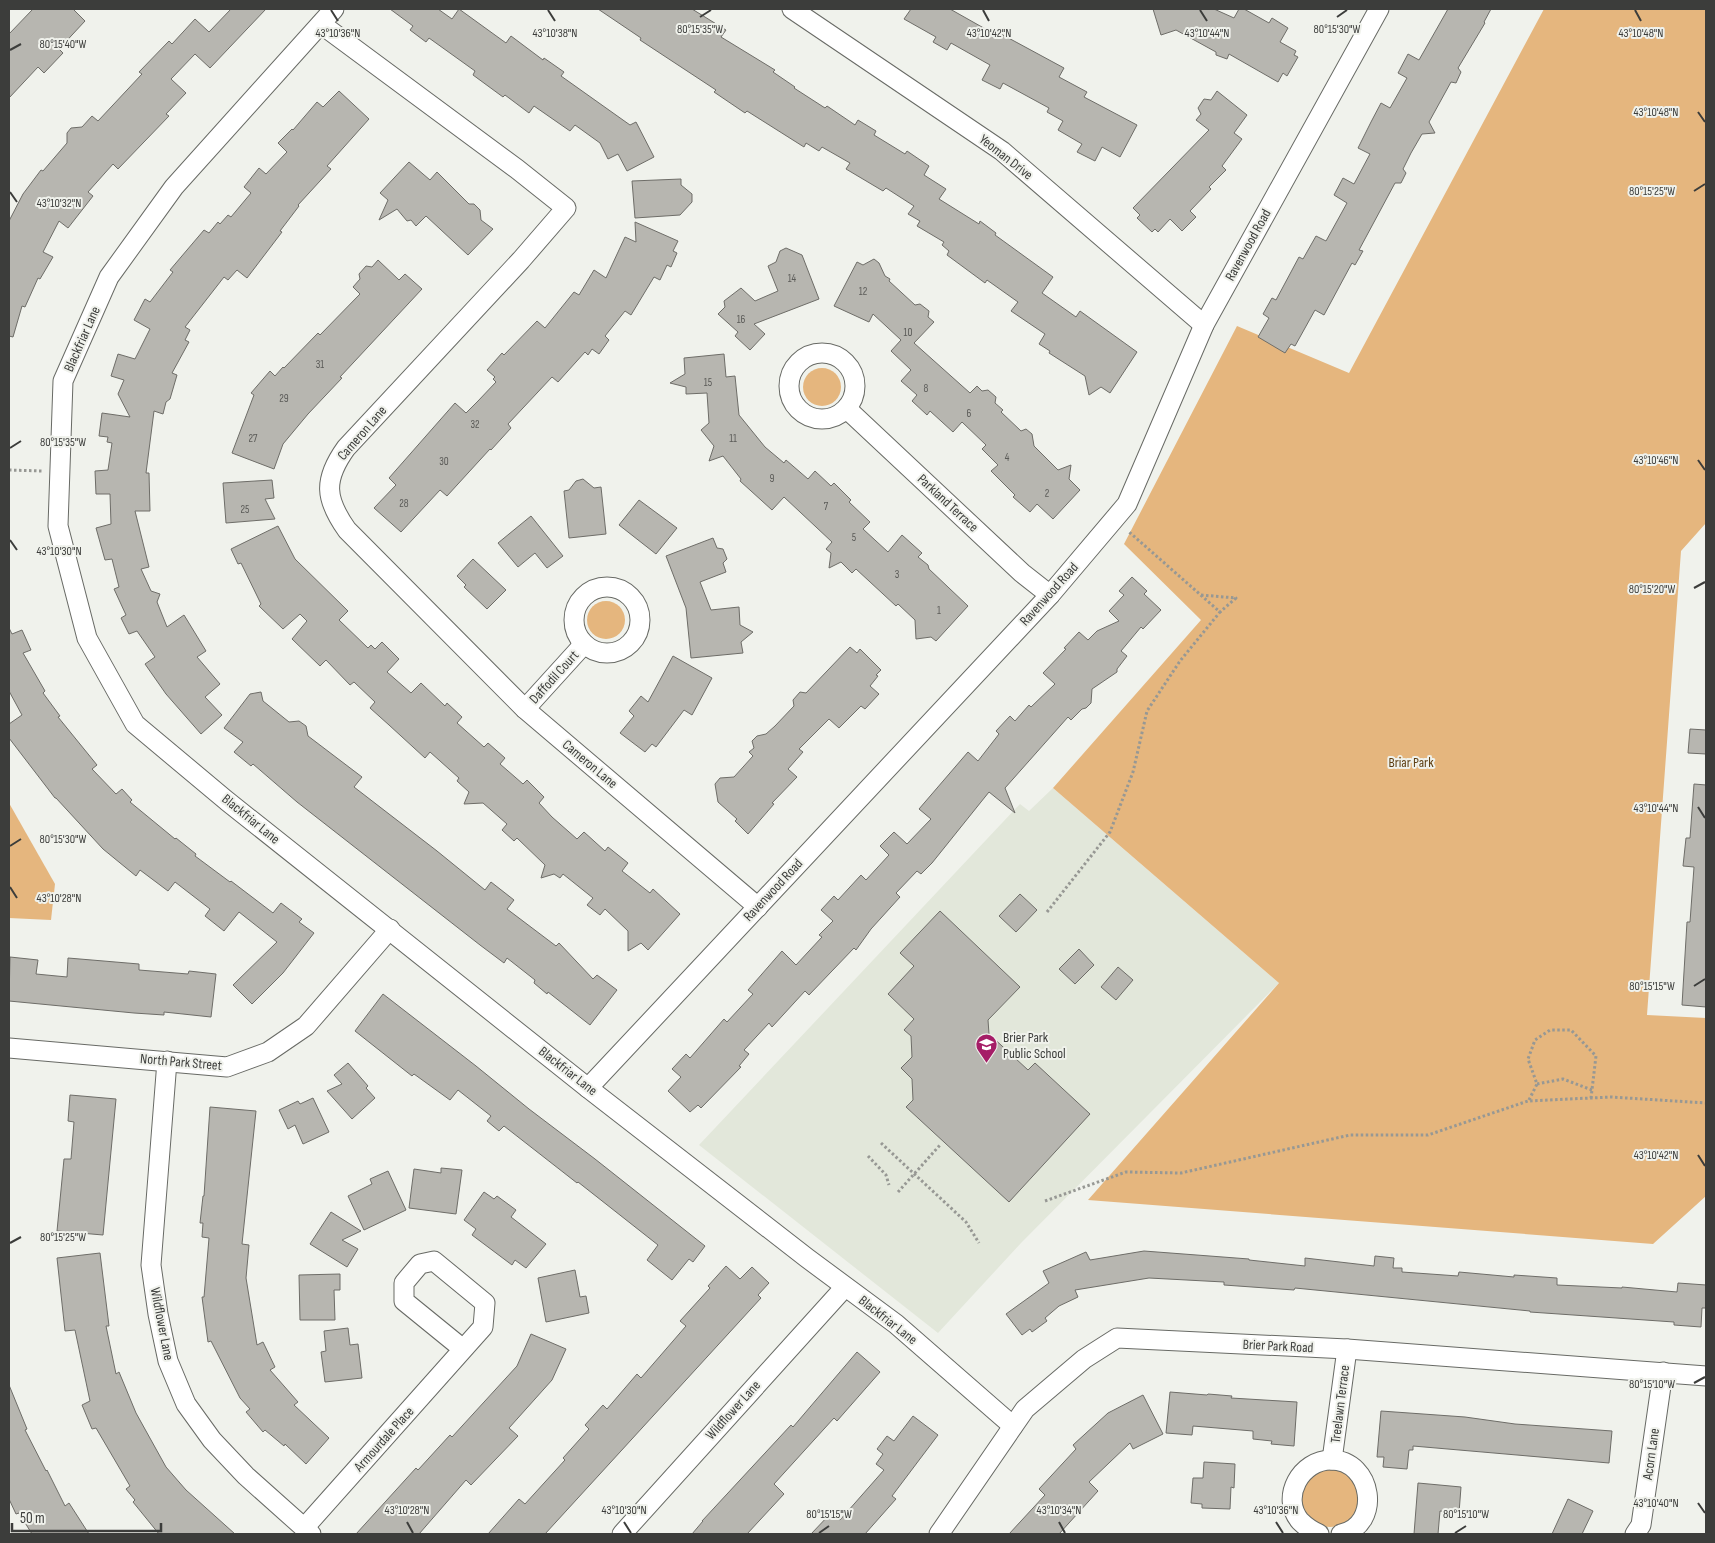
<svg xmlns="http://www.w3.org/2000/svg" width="1715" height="1543" font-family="'Sofia Sans Condensed',sans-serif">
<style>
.built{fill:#e2e7da}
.green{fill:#e5b67e}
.building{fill:#b7b6b0;stroke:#6e6d68}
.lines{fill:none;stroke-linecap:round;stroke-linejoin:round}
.minor-casing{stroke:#686a65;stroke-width:21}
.path{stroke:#979894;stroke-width:3;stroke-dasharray:2.5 2.5;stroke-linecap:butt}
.minor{stroke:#fff;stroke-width:19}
.ticks{fill:none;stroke:#3c3d3b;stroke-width:2}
.labels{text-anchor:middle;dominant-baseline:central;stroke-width:4;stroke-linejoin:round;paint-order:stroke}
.number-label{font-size:11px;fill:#5b5b58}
.street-label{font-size:14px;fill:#3c3d3b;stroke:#f0f2ec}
.park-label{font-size:14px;fill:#5b3c0f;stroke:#f0f2ec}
.poi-label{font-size:14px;fill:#3c3d3b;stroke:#f0f2ec;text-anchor:start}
.ticks-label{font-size:12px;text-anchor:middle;fill:#3c3d3b;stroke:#f0f2ec;stroke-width:4;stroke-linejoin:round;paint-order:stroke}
</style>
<rect width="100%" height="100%" fill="#f0f2ec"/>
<polygon class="built" points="1053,788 1279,983 1021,1243 938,1333 699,1145 1020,804 1029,811"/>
<g class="green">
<polygon points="1544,9 1706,9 1706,523 1681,551 1647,1015 1706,1018 1706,1196 1653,1244 1088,1200 1279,983 1053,788 1201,620 1124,544 1237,326 1349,373"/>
<circle cx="822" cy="387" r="19"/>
<circle cx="606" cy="620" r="19"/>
<polygon points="9,803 55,884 51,920 9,918"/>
<circle cx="1330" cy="1498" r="29"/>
</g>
<g class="building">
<polygon points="33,9 73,9 85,21 59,49 63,53 44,73 38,67 9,98 9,34"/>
<polygon points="231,9 266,9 210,68 195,54 171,79 186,93 166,114 169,116 118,169 113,164 88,192 93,196 68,228 59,221 43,252 53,257 40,279 38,278 25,307 22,306 13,337 9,336 9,221 23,194 41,170 43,171 67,143 67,133 71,128 82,127 92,116 98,121 142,74 139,72 169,41 172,44 195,19 209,32"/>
<polygon points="390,9 438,9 452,19 459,9 506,43 511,36 543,60 544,58 564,72 561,76 630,125 636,122 654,157 627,171 618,154 608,159 600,143 575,125 570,131 534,106 529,113 505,95 503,97 473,75 475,71 429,38 426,42 410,30 413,26"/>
<polygon points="598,9 692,9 726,30 721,37 775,70 773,72 795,87 794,88 825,108 827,106 855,125 858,120 876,131 874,135 905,154 907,151 929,166 924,175 946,189 939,199 979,224 980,221 996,233 995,235 1053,277 1042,293 1076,317 1080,311 1137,352 1110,393 1101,387 1089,395 1085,376 1049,353 1050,351 1039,344 1045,334 1011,311 1018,302 987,280 985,283 947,255 949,251 942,245 944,242 917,226 920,221 908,214 914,206 886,188 883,191 846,169 850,163 822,147 819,151 806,143 804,147 747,111 745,113 714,92 716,90 640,40 641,38"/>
<polygon points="911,9 950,9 989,31 990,28 1064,68 1059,77 1087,92 1084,97 1137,125 1120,157 1102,147 1095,161 1077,152 1082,144 1058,130 1063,121 1047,112 1049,108 1003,83 1000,89 982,80 990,65 951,43 947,50 933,42 936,37 904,19"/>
<polygon points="1153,9 1214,9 1234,18 1239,9 1244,9 1269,23 1272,18 1288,28 1280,42 1296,51 1294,55 1298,57 1287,76 1283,73 1278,82 1229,54 1227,59 1216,55 1216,52 1176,30 1161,35"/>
<polygon points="1448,9 1491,9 1484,22 1485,23 1458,68 1461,72 1456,83 1451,82 1429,122 1435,133 1422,134 1411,153 1403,169 1406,173 1401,183 1395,183 1359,250 1363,251 1355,265 1352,263 1324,315 1315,310 1295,346 1291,344 1285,353 1258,337 1269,318 1263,314 1272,298 1276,300 1299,257 1303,259 1316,236 1326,241 1347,203 1334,195 1343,178 1354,184 1370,154 1358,148 1371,122 1381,103 1390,108 1407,78 1398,73 1408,54 1419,60"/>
<polygon points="339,91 369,119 327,166 331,169 298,205 299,206 280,231 282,232 247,278 237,270 228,280 224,277 185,327 190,330 185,340 189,342 172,373 177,375 170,399 166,402 163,414 154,411 146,473 149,473 150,511 135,511 149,567 141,569 151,591 160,594 157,602 167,627 184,615 206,651 197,657 220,684 205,697 222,715 201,734 166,694 145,664 155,657 137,631 129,634 121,618 126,615 114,589 119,587 112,559 105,560 96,528 111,524 110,494 96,494 95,471 108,470 112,443 107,442 108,437 99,436 102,413 130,417 118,394 124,380 111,376 118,354 135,359 150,329 134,320 145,299 150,302 173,272 170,270 204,230 209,233 218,222 220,224 228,215 231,217 251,193 244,187 259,168 266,174 287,152 278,143 292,129 293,130 317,102 323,107"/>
<polygon points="1217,91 1247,115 1234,133 1242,139 1222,166 1226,170 1209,187 1211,189 1190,211 1196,217 1182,231 1170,219 1158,232 1155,229 1152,232 1137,218 1140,215 1133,208 1209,130 1196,120 1201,114 1198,108 1204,99 1211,100"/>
<polygon points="409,162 430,180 437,172 469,204 474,204 480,210 481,220 493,229 468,255 426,216 416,226 411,220 407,221 397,209 379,220 388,200 380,193"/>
<polygon points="681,179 681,185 692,194 692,202 680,215 635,218 632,181"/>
<polygon points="635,222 678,241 673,251 677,253 671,267 667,265 660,280 654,277 631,315 625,311 605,336 609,340 599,354 592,349 588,355 585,352 558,382 552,377 508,424 511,428 491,450 490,449 447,496 440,490 401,532 374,508 396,485 389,478 455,403 466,413 478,401 496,382 493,379 495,377 487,370 502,353 504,355 537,321 545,328 574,292 579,295 594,270 606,278 625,237 636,242"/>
<polygon points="786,248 802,255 819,299 754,324 765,334 750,350 735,336 738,332 718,314 725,307 724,301 741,288 755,301 778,291 768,266 776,262 780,251"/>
<polygon points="874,259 879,263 885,276 890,279 889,281 915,305 920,304 929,311 928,317 934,322 914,343 970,393 977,386 982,391 988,390 996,397 995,403 1003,410 1001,412 1021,431 1026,429 1032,434 1034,446 1058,470 1071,465 1069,479 1080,490 1053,519 1037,504 1030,512 1013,497 1015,495 991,471 998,465 982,449 986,445 962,422 953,432 930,411 927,415 912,401 917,395 901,381 911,370 891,351 901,340 873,314 869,322 834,306 857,262 863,265"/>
<polygon points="378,260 399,280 405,274 422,289 340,377 342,378 308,414 283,444 274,469 232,453 254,395 251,393 270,371 275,376 283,367 284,368 318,333 320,335 360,294 353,287 360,279 359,274 366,266 372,267"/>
<polygon points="724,354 726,377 735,376 739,415 765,447 784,463 786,460 808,479 815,471 831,486 834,483 851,500 849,502 870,522 863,529 888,552 902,535 922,553 918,557 928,565 929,569 968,606 936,641 931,637 916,639 915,620 898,604 896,606 856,569 852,573 841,562 829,568 831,553 826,549 832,542 784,497 772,510 740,481 741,479 723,456 709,461 714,446 701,430 709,423 707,393 686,394 686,387 670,383 685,374 684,358"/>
<polygon points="583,479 594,488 601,487 606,534 569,538 564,491 569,490 576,481"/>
<polygon points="272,480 274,498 265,499 275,519 226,523 223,483"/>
<polygon points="639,500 677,528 656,554 619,525"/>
<polygon points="531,516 563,556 547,568 535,553 518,567 498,543"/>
<polygon points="278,526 295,559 348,611 339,620 368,648 371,645 375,649 382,642 399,659 387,672 411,693 421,683 445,706 447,703 462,717 457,723 484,747 488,743 505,758 500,764 523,784 527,780 544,797 539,803 552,817 577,839 584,832 605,851 608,847 628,863 622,871 650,893 653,889 680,914 648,950 641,943 628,951 628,931 605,909 600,915 587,905 593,898 563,874 560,878 554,874 541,878 545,865 517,838 514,841 502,830 507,824 483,803 464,804 469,792 457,781 459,778 430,752 425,758 389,725 370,708 375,702 354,682 350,685 326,660 320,666 292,639 307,621 300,614 283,629 259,606 261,604 241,563 238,564 231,549"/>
<polygon points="713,538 717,548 723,549 727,559 723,563 726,572 700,582 711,610 739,607 740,625 753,632 741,642 743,653 691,658 686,608 666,556"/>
<polygon points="473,559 506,590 487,609 464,587 466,585 457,576"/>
<polygon points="1132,577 1147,591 1144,594 1161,610 1143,629 1141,627 1121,651 1127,656 1117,669 1117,672 1092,689 1091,703 1086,708 1082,709 1071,720 1068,717 1005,788 1015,813 989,792 932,863 921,874 917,871 896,893 900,897 871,929 856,950 854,948 809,995 805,991 772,1027 769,1023 744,1050 749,1054 739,1066 741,1067 701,1108 698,1105 690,1112 668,1091 681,1077 672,1069 686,1054 690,1058 724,1019 727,1022 753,994 748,990 782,951 796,965 822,937 819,935 833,921 821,910 834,896 838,900 861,875 866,880 889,855 880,846 894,832 907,844 931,819 919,809 968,752 978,761 999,734 996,731 1010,716 1015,721 1029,705 1031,707 1055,684 1043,673 1066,649 1064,648 1079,632 1088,640 1097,631 1119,621 1109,611 1124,595 1119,591"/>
<polygon points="9,628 12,634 22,630 31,650 23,653 45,691 43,693 60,716 58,717 97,765 92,769 116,794 122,789 132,800 130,802 175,839 176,838 196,854 195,856 230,882 231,881 273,913 281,903 302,919 299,922 314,933 283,973 252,1004 233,985 277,942 239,912 224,931 205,916 210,909 175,882 168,891 140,870 136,876 103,849 56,798 55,798 9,738 9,724 22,715 9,691"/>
<polygon points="850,647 857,653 860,649 881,670 876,675 878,676 870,686 879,694 865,709 861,706 839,728 829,719 799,749 803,752 788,769 797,777 772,803 774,804 748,834 735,821 737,819 718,802 715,784 720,778 734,777 753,756 749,752 754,748 752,741 757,736 766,734 775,726 794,706 793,700 800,692 806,693"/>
<polygon points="673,656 712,678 692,715 684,710 656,747 652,744 645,752 620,733 634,716 629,711 641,696 648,702"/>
<polygon points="261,692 263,701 289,722 299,721 306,726 308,736 362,777 354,787 437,851 485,890 491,882 514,900 507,909 556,946 559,943 593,979 597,975 617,990 590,1025 548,992 547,994 534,983 535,980 507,958 504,963 480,945 297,802 253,764 251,766 234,752 243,742 224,728 250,694"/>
<polygon points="1690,729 1706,730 1706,754 1688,753"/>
<polygon points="1694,784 1706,785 1706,1007 1682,1005 1687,922 1690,922 1694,867 1683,866 1686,838 1690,838"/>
<polygon points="1020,894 1037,910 1016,932 999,916"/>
<polygon points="940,911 1020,987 988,1020 989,1034 1028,1070 1035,1063 1090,1114 1009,1202 906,1107 913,1100 912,1079 901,1068 912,1057 911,1036 904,1030 914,1019 888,994 914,966 900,953"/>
<polygon points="1079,949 1094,965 1075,984 1059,969"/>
<polygon points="10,957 38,960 36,974 67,977 68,958 139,964 139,970 188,974 189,971 216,974 211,1017 164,1012 164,1015 134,1013 9,1001"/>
<polygon points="1118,967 1133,980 1116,1000 1101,987"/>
<polygon points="383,994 476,1066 529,1109 595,1159 705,1246 693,1262 689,1259 672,1280 647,1260 658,1245 578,1182 577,1183 504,1126 499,1131 487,1121 491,1116 458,1090 450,1100 414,1074 412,1076 355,1031"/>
<polygon points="348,1063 368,1086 366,1088 375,1098 352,1119 327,1091 342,1084 334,1075"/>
<polygon points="70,1095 116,1099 103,1235 57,1231 64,1159 71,1159 74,1122 68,1121"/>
<polygon points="313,1098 329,1132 303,1144 295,1125 288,1129 279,1110 298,1101 300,1104"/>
<polygon points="210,1107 256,1111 242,1244 249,1245 246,1278 257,1345 263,1342 275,1367 270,1370 298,1402 294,1405 329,1438 306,1464 285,1444 284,1446 265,1430 263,1432 246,1412 250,1409 240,1398 211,1341 208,1342 202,1297 204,1297 209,1238 202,1237 203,1223 200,1223 203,1196 204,1196"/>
<polygon points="441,1168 462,1170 456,1214 409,1208 414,1169 441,1173"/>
<polygon points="388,1171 406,1210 364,1230 348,1196 372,1184 370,1179"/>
<polygon points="484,1192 494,1199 497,1196 516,1210 511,1217 546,1244 526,1268 515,1260 512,1265 472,1235 476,1229 464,1220"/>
<polygon points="331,1212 361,1231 342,1240 358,1249 347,1267 310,1244"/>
<polygon points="1144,1251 1249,1259 1249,1260 1305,1266 1305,1258 1374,1266 1375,1256 1394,1258 1393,1268 1402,1268 1402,1272 1458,1276 1459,1272 1514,1277 1514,1275 1557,1278 1557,1285 1622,1288 1622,1287 1677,1292 1678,1283 1706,1285 1706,1308 1702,1308 1701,1327 1674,1325 1674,1322 1530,1312 1530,1311 1295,1288 1294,1290 1224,1285 1224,1282 1149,1278 1075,1290 1078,1297 1059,1306 1045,1318 1047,1321 1032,1332 1030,1329 1022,1335 1006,1314 1049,1283 1043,1271 1086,1252 1090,1260"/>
<polygon points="100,1253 109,1326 106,1326 116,1374 119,1372 136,1413 166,1467 186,1490 235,1534 159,1534 133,1502 135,1500 126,1489 130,1486 96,1428 92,1429 82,1405 90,1401 75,1330 65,1331 57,1258"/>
<polygon points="726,1266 740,1279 752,1267 769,1283 758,1295 761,1298 545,1534 488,1534 519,1499 525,1504 565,1460 563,1458 589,1429 585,1425 603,1405 607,1409 637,1374 641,1378 686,1326 680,1321 710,1288 708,1286"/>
<polygon points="575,1270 580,1297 586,1296 589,1313 546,1322 538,1278"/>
<polygon points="340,1274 340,1290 334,1290 335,1320 300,1320 299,1275"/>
<polygon points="348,1328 350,1345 358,1344 362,1378 325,1382 321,1352 326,1351 324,1331"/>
<polygon points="531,1334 566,1349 552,1380 509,1428 518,1436 471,1485 466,1480 419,1534 356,1534 416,1468 418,1470 450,1435 452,1437 517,1366"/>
<polygon points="857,1352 880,1372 837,1421 834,1418 774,1484 784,1494 747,1534 692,1534 703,1521 702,1521 791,1425 793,1427"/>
<polygon points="9,1385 27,1429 25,1430 46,1471 47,1470 65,1506 69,1503 89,1534 32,1534 19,1513 16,1514 9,1499"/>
<polygon points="1170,1392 1207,1395 1208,1394 1232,1396 1231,1398 1297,1402 1294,1446 1271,1444 1272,1441 1253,1439 1253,1431 1193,1426 1192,1435 1166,1433"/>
<polygon points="1143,1395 1163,1434 1133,1449 1130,1443 1089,1482 1098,1491 1059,1534 1009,1534 1045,1495 1039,1489 1076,1449 1073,1445 1108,1413"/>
<polygon points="1381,1411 1465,1417 1515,1424 1612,1431 1609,1463 1413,1446 1413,1450 1409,1450 1407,1469 1383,1467 1384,1457 1377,1457"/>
<polygon points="913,1416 938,1435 892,1496 896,1499 865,1534 811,1534 831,1513 840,1520 884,1470 876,1464 883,1454 877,1449 887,1436 894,1441"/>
<polygon points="1204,1462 1235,1464 1234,1488 1231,1487 1230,1509 1202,1508 1202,1504 1191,1503 1193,1478 1203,1478"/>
<polygon points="1418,1483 1461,1487 1459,1513 1440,1511 1438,1534 1414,1534"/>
<polygon points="1568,1499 1593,1511 1582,1534 1552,1534"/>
</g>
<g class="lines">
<defs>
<g id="minor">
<polyline points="334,9 174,187 109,277 63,381 58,526 87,638 135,724 227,801 588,1088 807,1258 896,1324 1013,1426"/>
<polyline points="792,9 1002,151 1204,325"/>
<path d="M321,24L517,169L566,208L521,260L346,448C323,480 325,499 347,530L525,709L758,907"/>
<circle cx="822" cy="386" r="33"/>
<polyline points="847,409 1022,573 1050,595"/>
<circle cx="607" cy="620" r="33"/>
<polyline points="525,709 584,644"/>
<polyline points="9,1048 227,1067 268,1052 306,1026 390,929"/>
<polyline points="167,1061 151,1265 158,1314 168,1361 186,1404 212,1440 246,1476 311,1534"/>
<polyline points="588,1088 1050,595 1127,504 1204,325 1379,9"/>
<polyline points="1332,1460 1347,1349"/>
<polyline points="304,1528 483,1327 485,1303 434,1261 420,1264 404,1283 404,1301 463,1349"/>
<polyline points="622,1534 845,1287"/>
<polyline points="939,1534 1025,1409 1084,1359 1117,1338 1347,1349 1706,1376"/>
<path d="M1319,1534C1312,1531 1306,1527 1300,1521C1280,1497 1301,1460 1331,1460C1373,1460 1382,1525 1341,1534"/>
<polyline points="1635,1534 1641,1525 1663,1372"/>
</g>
</defs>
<use href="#minor" class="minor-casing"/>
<g class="path">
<polyline points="9,470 42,471"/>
<polyline points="1201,595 1236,598 1220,612"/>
<polyline points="1047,912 1110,832 1133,772 1147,711 1180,661 1220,612 1128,531"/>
<polyline points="1537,1084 1563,1079 1592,1090"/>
<polyline points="1529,1100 1537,1084 1528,1059 1535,1040 1550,1030 1571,1030 1596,1056 1591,1098"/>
<polyline points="881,1143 966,1222 979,1243"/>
<polyline points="868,1156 886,1175 889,1185"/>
<polyline points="898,1192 940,1145"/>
<polyline points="1045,1201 1126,1172 1181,1173 1350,1135 1428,1135 1528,1101 1611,1097 1706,1103"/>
</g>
<use href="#minor" class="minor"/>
</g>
<path class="ticks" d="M331,10L338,21M548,10L555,21M983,10L989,21M1200,10L1207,21M1635,10L1641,21M700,17L711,10M1337,17L1347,10M10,50L21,44M1698,112L1705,122M1694,191L1705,184M10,192L17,202M10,448L21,441M1698,460L1705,470M10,540L17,550M1694,588L1705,582M1698,807L1705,818M10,846L21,839M10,887L17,898M1694,986L1705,979M1698,1155L1705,1166M10,1243L21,1237M1694,1383L1705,1377M1698,1503L1705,1513M407,1522L413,1533M624,1522L631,1533M1059,1522L1065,1533M1276,1522L1283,1533M819,1533L829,1526M1455,1533L1466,1526"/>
<defs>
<symbol id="school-pin" viewBox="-11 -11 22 30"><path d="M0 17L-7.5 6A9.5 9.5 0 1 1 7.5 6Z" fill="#a51d67" stroke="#f0f2ec"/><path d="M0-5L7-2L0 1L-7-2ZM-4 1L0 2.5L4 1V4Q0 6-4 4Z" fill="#fff"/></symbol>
</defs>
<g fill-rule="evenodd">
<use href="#school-pin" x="974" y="1032" width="25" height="34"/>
</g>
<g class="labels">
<g class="number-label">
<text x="792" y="278">14</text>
<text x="863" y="291">12</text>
<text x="741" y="319">16</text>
<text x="908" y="332">10</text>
<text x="320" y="364">31</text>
<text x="708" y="382">15</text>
<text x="926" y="388">8</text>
<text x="284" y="398">29</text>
<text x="969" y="413">6</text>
<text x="475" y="424">32</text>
<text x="253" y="438">27</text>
<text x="733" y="438">11</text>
<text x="1007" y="457">4</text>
<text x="444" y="461">30</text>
<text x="772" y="478">9</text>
<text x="1047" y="493">2</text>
<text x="404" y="503">28</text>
<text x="826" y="506">7</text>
<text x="245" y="509">25</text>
<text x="854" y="537">5</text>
<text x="897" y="574">3</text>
<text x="939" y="610">1</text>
</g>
<g class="street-label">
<text transform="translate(1006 157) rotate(38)">Yeoman Drive</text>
<text transform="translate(1248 245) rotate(-61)">Ravenwood Road</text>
<text transform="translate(82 339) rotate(-66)">Blackfriar Lane</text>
<text transform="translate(362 433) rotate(-49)">Cameron Lane</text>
<text transform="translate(948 503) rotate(43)">Parkland Terrace</text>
<text transform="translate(1049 594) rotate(-48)">Ravenwood Road</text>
<text transform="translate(554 677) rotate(-48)">Daffodil Court</text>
<text transform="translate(590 764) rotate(40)">Cameron Lane</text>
<text transform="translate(251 819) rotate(39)">Blackfriar Lane</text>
<text transform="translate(773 890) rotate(-47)">Ravenwood Road</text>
<text transform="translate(181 1062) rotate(5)">North Park Street</text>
<text transform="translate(568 1071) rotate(38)">Blackfriar Lane</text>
<text transform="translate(888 1320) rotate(38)">Blackfriar Lane</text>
<text transform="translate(162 1324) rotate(79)">Wildflower Lane</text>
<text transform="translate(1278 1346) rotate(3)">Brier Park Road</text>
<text transform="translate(1340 1404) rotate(-83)">Treelawn Terrace</text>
<text transform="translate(733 1410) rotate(-48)">Wildflower Lane</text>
<text transform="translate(384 1439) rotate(-48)">Armourdale Place</text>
<text transform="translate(1651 1454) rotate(-82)">Acorn Lane</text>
</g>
<g class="park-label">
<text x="1411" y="762">Briar Park</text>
</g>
<g class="poi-label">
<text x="1003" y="1037">Brier Park<tspan x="1003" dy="16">Public School</tspan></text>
</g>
</g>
<g class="ticks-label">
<text x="700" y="33">80°15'35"W</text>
<text x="1337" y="33">80°15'30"W</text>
<text x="338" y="37">43°10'36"N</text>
<text x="555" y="37">43°10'38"N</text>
<text x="989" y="37">43°10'42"N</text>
<text x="1207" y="37">43°10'44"N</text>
<text x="1641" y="37">43°10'48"N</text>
<text x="63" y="48">80°15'40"W</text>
<text x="1656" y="116">43°10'48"N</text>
<text x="1652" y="195">80°15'25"W</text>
<text x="59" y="207">43°10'32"N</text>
<text x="63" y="446">80°15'35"W</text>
<text x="1656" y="464">43°10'46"N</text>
<text x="59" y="555">43°10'30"N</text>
<text x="1652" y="593">80°15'20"W</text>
<text x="1656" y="812">43°10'44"N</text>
<text x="63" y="843">80°15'30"W</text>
<text x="59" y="902">43°10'28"N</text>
<text x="1652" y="990">80°15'15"W</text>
<text x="1656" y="1159">43°10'42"N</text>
<text x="63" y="1241">80°15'25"W</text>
<text x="1652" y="1388">80°15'10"W</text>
<text x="1656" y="1507">43°10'40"N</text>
<text x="407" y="1514">43°10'28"N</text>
<text x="624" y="1514">43°10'30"N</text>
<text x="1059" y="1514">43°10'34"N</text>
<text x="1276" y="1514">43°10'36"N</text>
<text x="829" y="1518">80°15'15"W</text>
<text x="1466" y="1518">80°15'10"W</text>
</g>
<rect width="1715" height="1543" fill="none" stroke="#3c3d3b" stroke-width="20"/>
<path d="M12 1523v8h149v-8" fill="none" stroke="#3c3d3b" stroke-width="2.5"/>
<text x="20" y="1523" font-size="15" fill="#3c3d3b" stroke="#f0f2ec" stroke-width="4" paint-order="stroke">50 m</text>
</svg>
